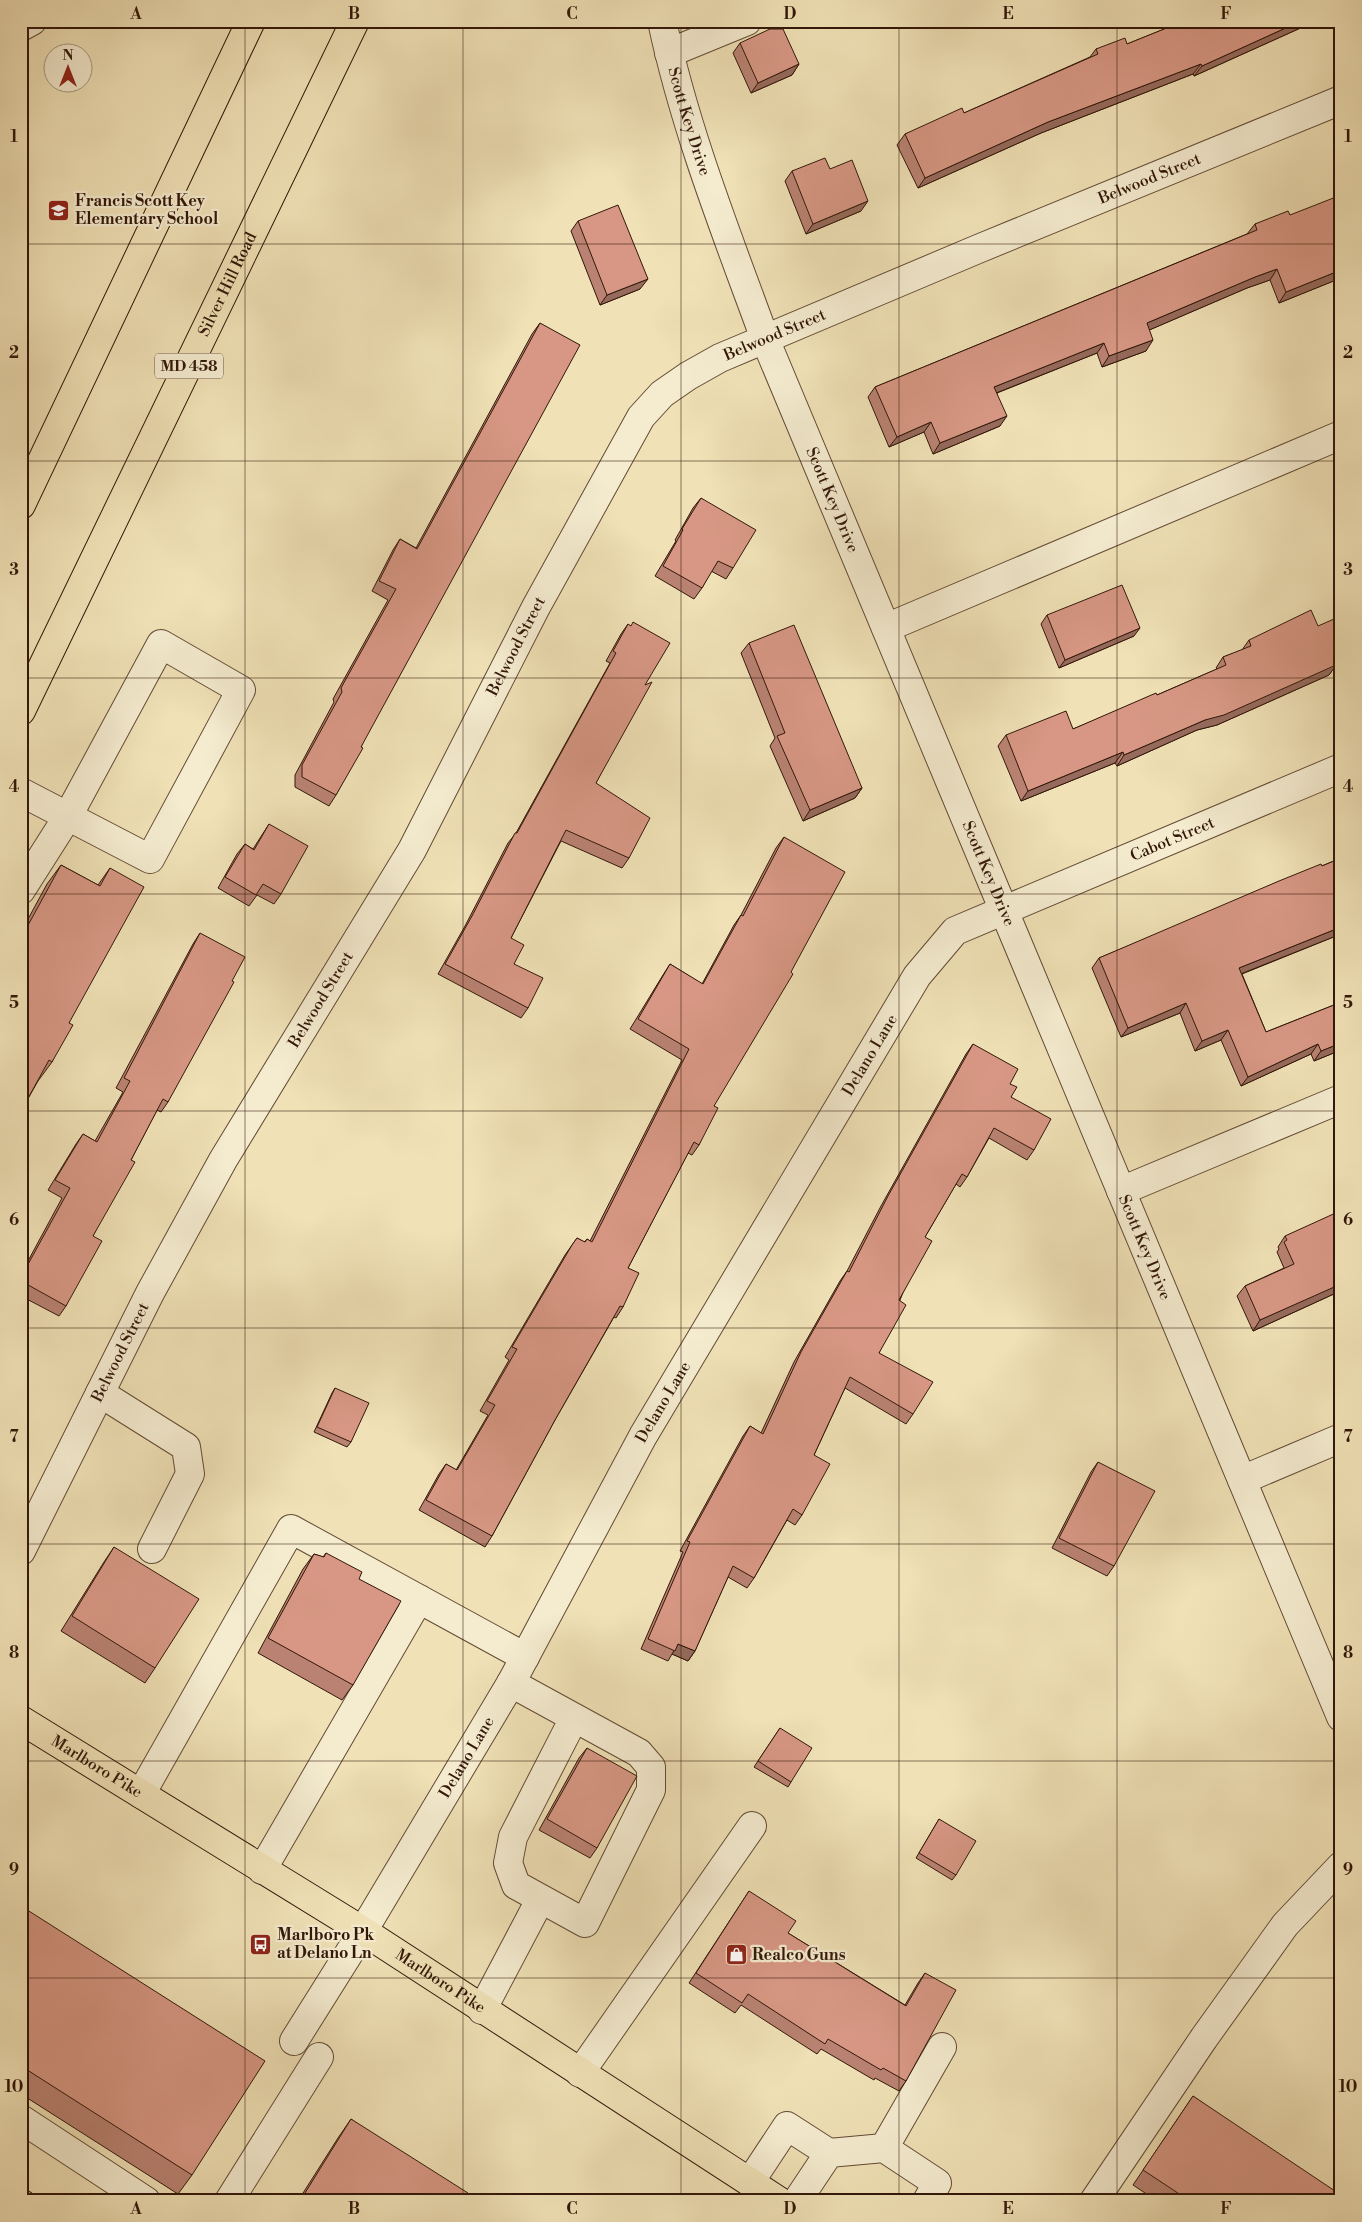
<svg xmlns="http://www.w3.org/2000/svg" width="1362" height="2222" font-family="'Libre Bodoni',serif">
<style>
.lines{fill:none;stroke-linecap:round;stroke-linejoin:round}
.minor-casing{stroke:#624a34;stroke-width:30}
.major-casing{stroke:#321709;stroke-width:30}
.minor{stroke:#f5ecd0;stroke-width:28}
.major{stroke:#f0e1b6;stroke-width:28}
.wall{fill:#b98272;stroke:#321709}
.shaded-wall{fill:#966a5c;stroke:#321709}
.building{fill:#d79784;stroke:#321709}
.grid{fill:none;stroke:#321709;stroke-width:1;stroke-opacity:0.55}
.labels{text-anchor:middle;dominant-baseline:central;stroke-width:4.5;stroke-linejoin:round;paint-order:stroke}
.shield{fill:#f5ecd0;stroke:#6c5745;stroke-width:1}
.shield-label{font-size:15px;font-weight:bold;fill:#321709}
.street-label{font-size:16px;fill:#321709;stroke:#f5ecd0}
.poi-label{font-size:16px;font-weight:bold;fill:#321709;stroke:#f5ecd0;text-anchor:start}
.neatline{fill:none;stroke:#321709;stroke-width:2}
.grid-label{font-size:16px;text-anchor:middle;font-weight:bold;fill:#321709}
</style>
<rect width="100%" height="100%" fill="#f0e1b6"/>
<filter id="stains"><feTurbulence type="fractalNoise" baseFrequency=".004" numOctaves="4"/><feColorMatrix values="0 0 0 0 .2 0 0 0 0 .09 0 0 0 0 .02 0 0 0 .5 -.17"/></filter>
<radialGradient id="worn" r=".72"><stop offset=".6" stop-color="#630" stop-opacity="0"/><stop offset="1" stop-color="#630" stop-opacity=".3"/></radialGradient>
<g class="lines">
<defs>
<g id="minor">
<path id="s1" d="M662,21C685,130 727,235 765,339L1341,1717"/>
<polyline points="21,27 32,21"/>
<polyline points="669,53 747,21"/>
<polyline points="886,628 1341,435"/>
<polyline points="21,792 150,859 241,690 161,644 68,816 21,890"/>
<polyline points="1121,1191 1341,1099"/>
<polyline points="100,1393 186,1447 190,1474 152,1549"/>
<polyline points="1242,1480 1341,1438"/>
<path id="s2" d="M21,1551L150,1293L223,1160L412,850L536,607L641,417L662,394L688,376L720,358L978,249L1341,100"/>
<polyline points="511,1683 639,1753 651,1767 651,1790 585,1923 516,1885 508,1863 513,1837 574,1718"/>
<polyline points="141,1794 291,1529 525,1657"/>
<polyline points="262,1870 419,1599"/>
<polyline points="482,2010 540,1900"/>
<path id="s3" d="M294,2041L363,1931L511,1683L643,1436L917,976L955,931L1341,768"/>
<polyline points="580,2073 752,1826"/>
<polyline points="21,2119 146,2201"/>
<polyline points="884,2148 942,2047"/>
<polyline points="750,2182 787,2126 829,2153"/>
<polyline points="229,2201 319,2057"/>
<polyline points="797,2201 829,2153 884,2148 937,2183 927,2201"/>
<polyline points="1094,2201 1204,2038 1285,1925 1341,1866"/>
</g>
<g id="major">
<polyline points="21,505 251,21"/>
<path id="s4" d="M21,711L355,21"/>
<path id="s5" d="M21,1720L363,1931L779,2201"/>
</g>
</defs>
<use href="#minor" class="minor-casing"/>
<use href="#major" class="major-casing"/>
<use href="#minor" class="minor"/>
<use href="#major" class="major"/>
</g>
<g class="wall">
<polygon points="1184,21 1316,21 1194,76 1193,74 1041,133 918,188 897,145 905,134 964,113 1090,57 1096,49 1127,44"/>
<polygon points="740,43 799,64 792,75 751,93 733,53"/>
<polygon points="830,169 861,211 806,234 785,181 792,171"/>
<polygon points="1290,215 1341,278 1279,303 1270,280 1247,288 1149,330 1146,351 1102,367 1097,353 997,393 1000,426 933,454 924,432 889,447 868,397 875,387 1247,234 1255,224"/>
<polygon points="578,221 640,289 600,305 571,231"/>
<polygon points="540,323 361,747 336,795 329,806 295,787 295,775 334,702 333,699 388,600 372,591 393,550 400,539 416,548 532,334"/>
<polygon points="701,498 733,568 726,579 711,571 702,588 694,599 655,576 676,541 675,540 693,508"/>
<polygon points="1047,615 1134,636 1059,668 1041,624"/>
<polygon points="628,624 645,685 596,783 629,858 622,868 561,841 511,938 514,964 528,1008 521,1018 438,974 465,926 508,843 516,833 610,663 606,661 621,634"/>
<polygon points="1249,640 1334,668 1329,675 1217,725 1197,730 1117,766 1115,763 1021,801 998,746 1006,735 1073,729 1157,695 1217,669 1216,668 1223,657 1242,650"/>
<polygon points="749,643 862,788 855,798 803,821 770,746 775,738 741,653"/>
<polygon points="269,824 281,894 274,904 257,895 249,906 218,888 237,854 245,844 253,849"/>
<polygon points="784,837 714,1106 699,1145 692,1155 688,1153 628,1268 623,1307 616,1318 614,1317 555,1420 492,1536 485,1547 419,1510 439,1474 446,1464 456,1470 488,1415 480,1411 509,1360 505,1357 565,1255 577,1238 584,1242 587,1239 590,1241 682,1060 630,1029 663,975 670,964 702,984 734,925 741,915 776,848"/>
<polygon points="1341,858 1341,934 1242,974 1266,1032 1339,1003 1341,1050 1314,1061 1311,1054 1241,1086 1221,1040 1195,1051 1180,1013 1121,1037 1092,968 1099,958"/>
<polygon points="61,865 98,885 110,868 69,1023 52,1062 38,1081 21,1111 21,932 47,884"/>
<polygon points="200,933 168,1102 161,1112 157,1110 131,1160 93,1236 66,1306 59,1316 21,1296 21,1274 62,1198 48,1190 76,1144 83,1134 95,1141 123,1092 116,1088 193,944"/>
<polygon points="973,1044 1010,1084 1011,1097 1034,1150 1027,1160 989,1138 967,1177 960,1187 956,1184 925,1237 879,1353 913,1414 906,1424 845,1388 814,1455 802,1515 795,1525 787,1520 754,1578 747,1588 728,1577 695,1651 688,1661 672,1654 668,1661 641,1649 683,1552 680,1551 743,1436 750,1426 761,1433 794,1362 840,1281 847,1271 881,1206 966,1054"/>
<polygon points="1285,1236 1340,1288 1336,1293 1253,1331 1237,1296 1245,1286 1284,1268 1277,1252 1279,1249 1278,1247"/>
<polygon points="335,1388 351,1442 347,1447 314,1432 332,1393"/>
<polygon points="1098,1462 1114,1566 1107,1576 1052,1548 1091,1472"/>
<polygon points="114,1547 155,1668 145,1683 61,1631 104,1562"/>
<polygon points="326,1553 359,1579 353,1685 342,1700 258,1653 303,1569 314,1554 323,1557"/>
<polygon points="780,1728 791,1782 788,1787 754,1767"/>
<polygon points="587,1748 597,1848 590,1858 539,1830 579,1758"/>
<polygon points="939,1819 956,1875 952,1880 916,1858"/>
<polygon points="749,1891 788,1933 905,2005 918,1983 925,1973 906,2081 899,2091 875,2078 874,2080 821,2049 817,2054 741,2005 735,2013 689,1983"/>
<polygon points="21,1906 192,2175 178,2194 21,2094"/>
<polygon points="1193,2096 1341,2201 1157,2201 1133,2185"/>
<polygon points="351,2119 463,2201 298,2201 338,2138"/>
</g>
<g class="shaded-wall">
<polygon points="1301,21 1316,21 1194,76 1202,66"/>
<polygon points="799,64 792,75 751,93 758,83"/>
<polygon points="1201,64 1193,74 1041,133 918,188 925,178 1048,122"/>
<polygon points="868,201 861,211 806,234 813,224"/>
<polygon points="1277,269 1270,280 1247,288 1140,334 1147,323 1255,277"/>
<polygon points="1341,270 1341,278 1279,303 1286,292"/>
<polygon points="648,279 640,289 600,305 607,295"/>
<polygon points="1153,340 1146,351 1102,367 1109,356"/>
<polygon points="1104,343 1097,353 986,397 994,387"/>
<polygon points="1007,416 1000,426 933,454 940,443"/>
<polygon points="931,422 924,432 889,447 897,437"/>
<polygon points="1140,628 1134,636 1059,668 1065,660"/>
<polygon points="1341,657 1341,664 1334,668 1329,675 1217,725 1197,730 1117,766 1124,755 1205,720"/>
<polygon points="1123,752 1115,763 1021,801 1028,791"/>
<polygon points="862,788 855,798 803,821 810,810"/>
<polygon points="1341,927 1341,934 1233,977 1239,968"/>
<polygon points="1186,1003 1180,1013 1121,1037 1128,1028"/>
<polygon points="1228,1030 1221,1040 1195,1051 1202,1041"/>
<polygon points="1341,1043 1341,1050 1314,1061 1321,1051"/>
<polygon points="1318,1044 1311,1054 1241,1086 1248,1077"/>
<polygon points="1341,1282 1341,1287 1336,1293 1253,1331 1260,1320"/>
<polygon points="678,1644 695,1651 688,1661 672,1654"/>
</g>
<g class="building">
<polygon points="1184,21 1301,21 1202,66 1201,64 1048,122 925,178 905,134 962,108 964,113 1098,54 1096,49 1125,38 1127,44"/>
<polygon points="770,29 783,29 799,64 758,83 740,43"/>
<polygon points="825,158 830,169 852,160 868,201 813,224 792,171"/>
<polygon points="1341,195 1341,270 1286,292 1277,269 1255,277 1147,323 1153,340 1109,356 1104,343 994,387 1007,416 940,443 931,422 897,437 875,387 1257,230 1255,224 1288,211 1290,215"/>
<polygon points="618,205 648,279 607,295 578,221"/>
<polygon points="540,323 580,345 361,747 363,748 336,795 302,777 302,765 342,692 341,688 396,589 379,581 400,539 417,549"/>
<polygon points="701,498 756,530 733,568 718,561 702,588 663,566 683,530 682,529"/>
<polygon points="1122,585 1140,628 1065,660 1047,615"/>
<polygon points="1311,610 1318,626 1341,616 1341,657 1334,660 1336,665 1224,715 1205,720 1124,755 1123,752 1028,791 1006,735 1066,711 1073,729 1156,693 1157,695 1226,665 1223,657 1251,646 1249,640"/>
<polygon points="633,622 670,643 645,685 652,682 596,783 650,818 629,858 566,830 511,938 524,945 514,964 543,978 528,1008 445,964 472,916 515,833 517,833 616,653 613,651 628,624 631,626"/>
<polygon points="794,625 862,788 810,810 777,736 785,733 749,643"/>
<polygon points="269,824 308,846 281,894 263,884 256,895 225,877 245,844 254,850"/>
<polygon points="784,837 845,872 791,972 793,974 714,1106 718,1108 699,1145 694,1142 628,1268 639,1273 623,1307 620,1306 555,1420 492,1536 426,1500 446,1464 457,1470 495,1405 487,1401 517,1349 512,1347 572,1245 577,1238 585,1242 587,1239 592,1242 689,1049 638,1019 670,964 703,984 741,915 743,916"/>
<polygon points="1341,858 1341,927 1239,968 1266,1032 1339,1003 1341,1007 1341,1043 1321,1051 1318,1044 1248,1077 1228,1030 1202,1041 1186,1003 1128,1028 1099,958 1279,881 1321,864 1322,866"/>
<polygon points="61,865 100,886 110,868 144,887 69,1023 73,1025 52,1062 49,1060 21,1111 21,938"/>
<polygon points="200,933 245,957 232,981 234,982 168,1102 163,1099 131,1160 135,1162 93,1236 102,1241 66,1306 21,1281 21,1277 70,1188 55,1180 83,1134 97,1142 130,1081 124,1078"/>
<polygon points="973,1044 1018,1069 1010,1084 1017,1087 1011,1097 1051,1119 1034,1150 994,1128 967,1177 962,1174 925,1237 932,1241 899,1300 906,1305 879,1353 933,1382 913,1414 850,1377 814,1455 830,1464 802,1515 793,1509 754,1578 733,1566 695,1651 678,1644 675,1651 648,1639 690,1542 687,1541 750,1426 763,1434 801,1352 847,1271 849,1272 888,1196"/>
<polygon points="1340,1211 1341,1213 1341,1284 1260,1320 1245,1286 1294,1264 1284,1242 1287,1240 1285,1236"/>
<polygon points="21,1360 26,1363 21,1373"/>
<polygon points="335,1388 369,1403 351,1442 317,1427"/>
<polygon points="1098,1462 1155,1491 1114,1566 1059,1538"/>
<polygon points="114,1547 199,1599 155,1668 72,1616"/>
<polygon points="326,1553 362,1572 359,1579 401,1601 353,1685 268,1638 314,1554 324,1557"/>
<polygon points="780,1728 812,1748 791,1782 758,1761"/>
<polygon points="587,1748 637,1776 597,1848 547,1819"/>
<polygon points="939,1819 976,1841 956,1875 919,1853"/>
<polygon points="749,1891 796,1921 788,1933 906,2006 925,1973 956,1990 906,2081 883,2068 881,2070 828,2039 825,2044 748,1994 742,2003 696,1973"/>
<polygon points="21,1906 265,2061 192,2175 21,2066"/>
<polygon points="1193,2096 1341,2195 1341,2201 1190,2201 1143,2170"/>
<polygon points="351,2119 468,2193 463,2201 300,2201"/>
<polygon points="21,2186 32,2193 27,2201 21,2201"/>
</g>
<path class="grid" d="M245,21V2201M463,21V2201M681,21V2201M899,21V2201M1117,21V2201M21,244H1341M21,461H1341M21,678H1341M21,894H1341M21,1111H1341M21,1328H1341M21,1544H1341M21,1761H1341M21,1978H1341"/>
<defs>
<symbol id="school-square" viewBox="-11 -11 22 22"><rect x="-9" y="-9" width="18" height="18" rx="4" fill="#8f2418" stroke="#f5ecd0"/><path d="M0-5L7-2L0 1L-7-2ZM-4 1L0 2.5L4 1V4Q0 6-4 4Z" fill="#fff"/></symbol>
<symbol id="bus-square" viewBox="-11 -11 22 22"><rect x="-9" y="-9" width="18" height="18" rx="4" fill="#8f2418" stroke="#f5ecd0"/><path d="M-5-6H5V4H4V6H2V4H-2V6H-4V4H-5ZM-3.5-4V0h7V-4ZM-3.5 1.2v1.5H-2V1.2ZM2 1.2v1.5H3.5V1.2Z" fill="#fff"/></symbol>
<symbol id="shop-square" viewBox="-11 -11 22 22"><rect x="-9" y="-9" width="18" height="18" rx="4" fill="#8f2418" stroke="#f5ecd0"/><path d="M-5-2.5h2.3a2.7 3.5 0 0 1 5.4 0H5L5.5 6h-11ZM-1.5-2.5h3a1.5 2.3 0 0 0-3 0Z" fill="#fff"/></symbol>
</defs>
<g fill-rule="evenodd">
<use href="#school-square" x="46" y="198" width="25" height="25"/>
<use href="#bus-square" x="248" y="1932" width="25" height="25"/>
<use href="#shop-square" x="724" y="1942" width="25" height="25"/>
</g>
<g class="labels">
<rect class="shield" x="155" y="353.5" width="68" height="25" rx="4"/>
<g class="shield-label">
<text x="189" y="366">MD 458</text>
</g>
<g class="street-label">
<text stroke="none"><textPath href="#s1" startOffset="104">Scott Key Drive</textPath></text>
<text stroke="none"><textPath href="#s2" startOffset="1858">Belwood Street</textPath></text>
<text stroke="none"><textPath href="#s4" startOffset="474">Silver Hill Road</textPath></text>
<text stroke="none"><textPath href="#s2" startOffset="1452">Belwood Street</textPath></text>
<text stroke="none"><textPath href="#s1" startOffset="509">Scott Key Drive</textPath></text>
<text stroke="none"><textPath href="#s2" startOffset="1032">Belwood Street</textPath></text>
<text stroke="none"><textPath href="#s3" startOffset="1529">Cabot Street</textPath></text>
<text stroke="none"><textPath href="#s1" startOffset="914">Scott Key Drive</textPath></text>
<text stroke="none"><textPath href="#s2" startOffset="628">Belwood Street</textPath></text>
<text stroke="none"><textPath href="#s3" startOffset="1142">Delano Lane</textPath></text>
<text stroke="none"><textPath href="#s1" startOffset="1319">Scott Key Drive</textPath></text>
<text stroke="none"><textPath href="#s2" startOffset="222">Belwood Street</textPath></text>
<text stroke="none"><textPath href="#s3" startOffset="738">Delano Lane</textPath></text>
<text stroke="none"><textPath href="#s3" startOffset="332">Delano Lane</textPath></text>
<text stroke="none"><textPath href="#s5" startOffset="89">Marlboro Pike</textPath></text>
<text stroke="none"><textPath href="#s5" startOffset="494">Marlboro Pike</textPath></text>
</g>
<g class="poi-label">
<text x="75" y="201">Francis Scott Key<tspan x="75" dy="18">Elementary School</tspan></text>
<text x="277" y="1935">Marlboro Pk<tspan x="277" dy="18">at Delano Ln</tspan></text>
<text x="752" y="1955">Realco Guns</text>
</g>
</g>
<rect width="1362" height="2222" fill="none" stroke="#f0e1b6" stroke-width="55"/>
<g transform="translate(68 68)"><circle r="24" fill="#f5ecd0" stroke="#a79780"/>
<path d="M0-4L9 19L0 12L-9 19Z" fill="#8f2418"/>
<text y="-8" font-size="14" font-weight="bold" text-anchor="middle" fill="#321709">N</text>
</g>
<rect x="28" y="28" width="1306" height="2166" class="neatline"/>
<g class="grid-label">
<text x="136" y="19">A</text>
<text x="354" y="19">B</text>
<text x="572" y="19">C</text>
<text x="790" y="19">D</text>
<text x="1008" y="19">E</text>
<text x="1226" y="19">F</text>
<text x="14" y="142">1</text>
<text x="1348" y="142">1</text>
<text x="14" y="358">2</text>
<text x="1348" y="358">2</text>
<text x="14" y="575">3</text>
<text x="1348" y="575">3</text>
<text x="14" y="792">4</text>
<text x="1348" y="792">4</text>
<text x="14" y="1008">5</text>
<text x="1348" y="1008">5</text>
<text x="14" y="1225">6</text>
<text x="1348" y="1225">6</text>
<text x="14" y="1442">7</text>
<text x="1348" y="1442">7</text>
<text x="14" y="1658">8</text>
<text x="1348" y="1658">8</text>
<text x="14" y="1875">9</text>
<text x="1348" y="1875">9</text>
<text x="14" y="2092">10</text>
<text x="1348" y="2092">10</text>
<text x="136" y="2214">A</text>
<text x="354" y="2214">B</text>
<text x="572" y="2214">C</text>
<text x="790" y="2214">D</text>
<text x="1008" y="2214">E</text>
<text x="1226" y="2214">F</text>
</g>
<rect width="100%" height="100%" filter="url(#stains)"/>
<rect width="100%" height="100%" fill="url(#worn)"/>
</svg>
